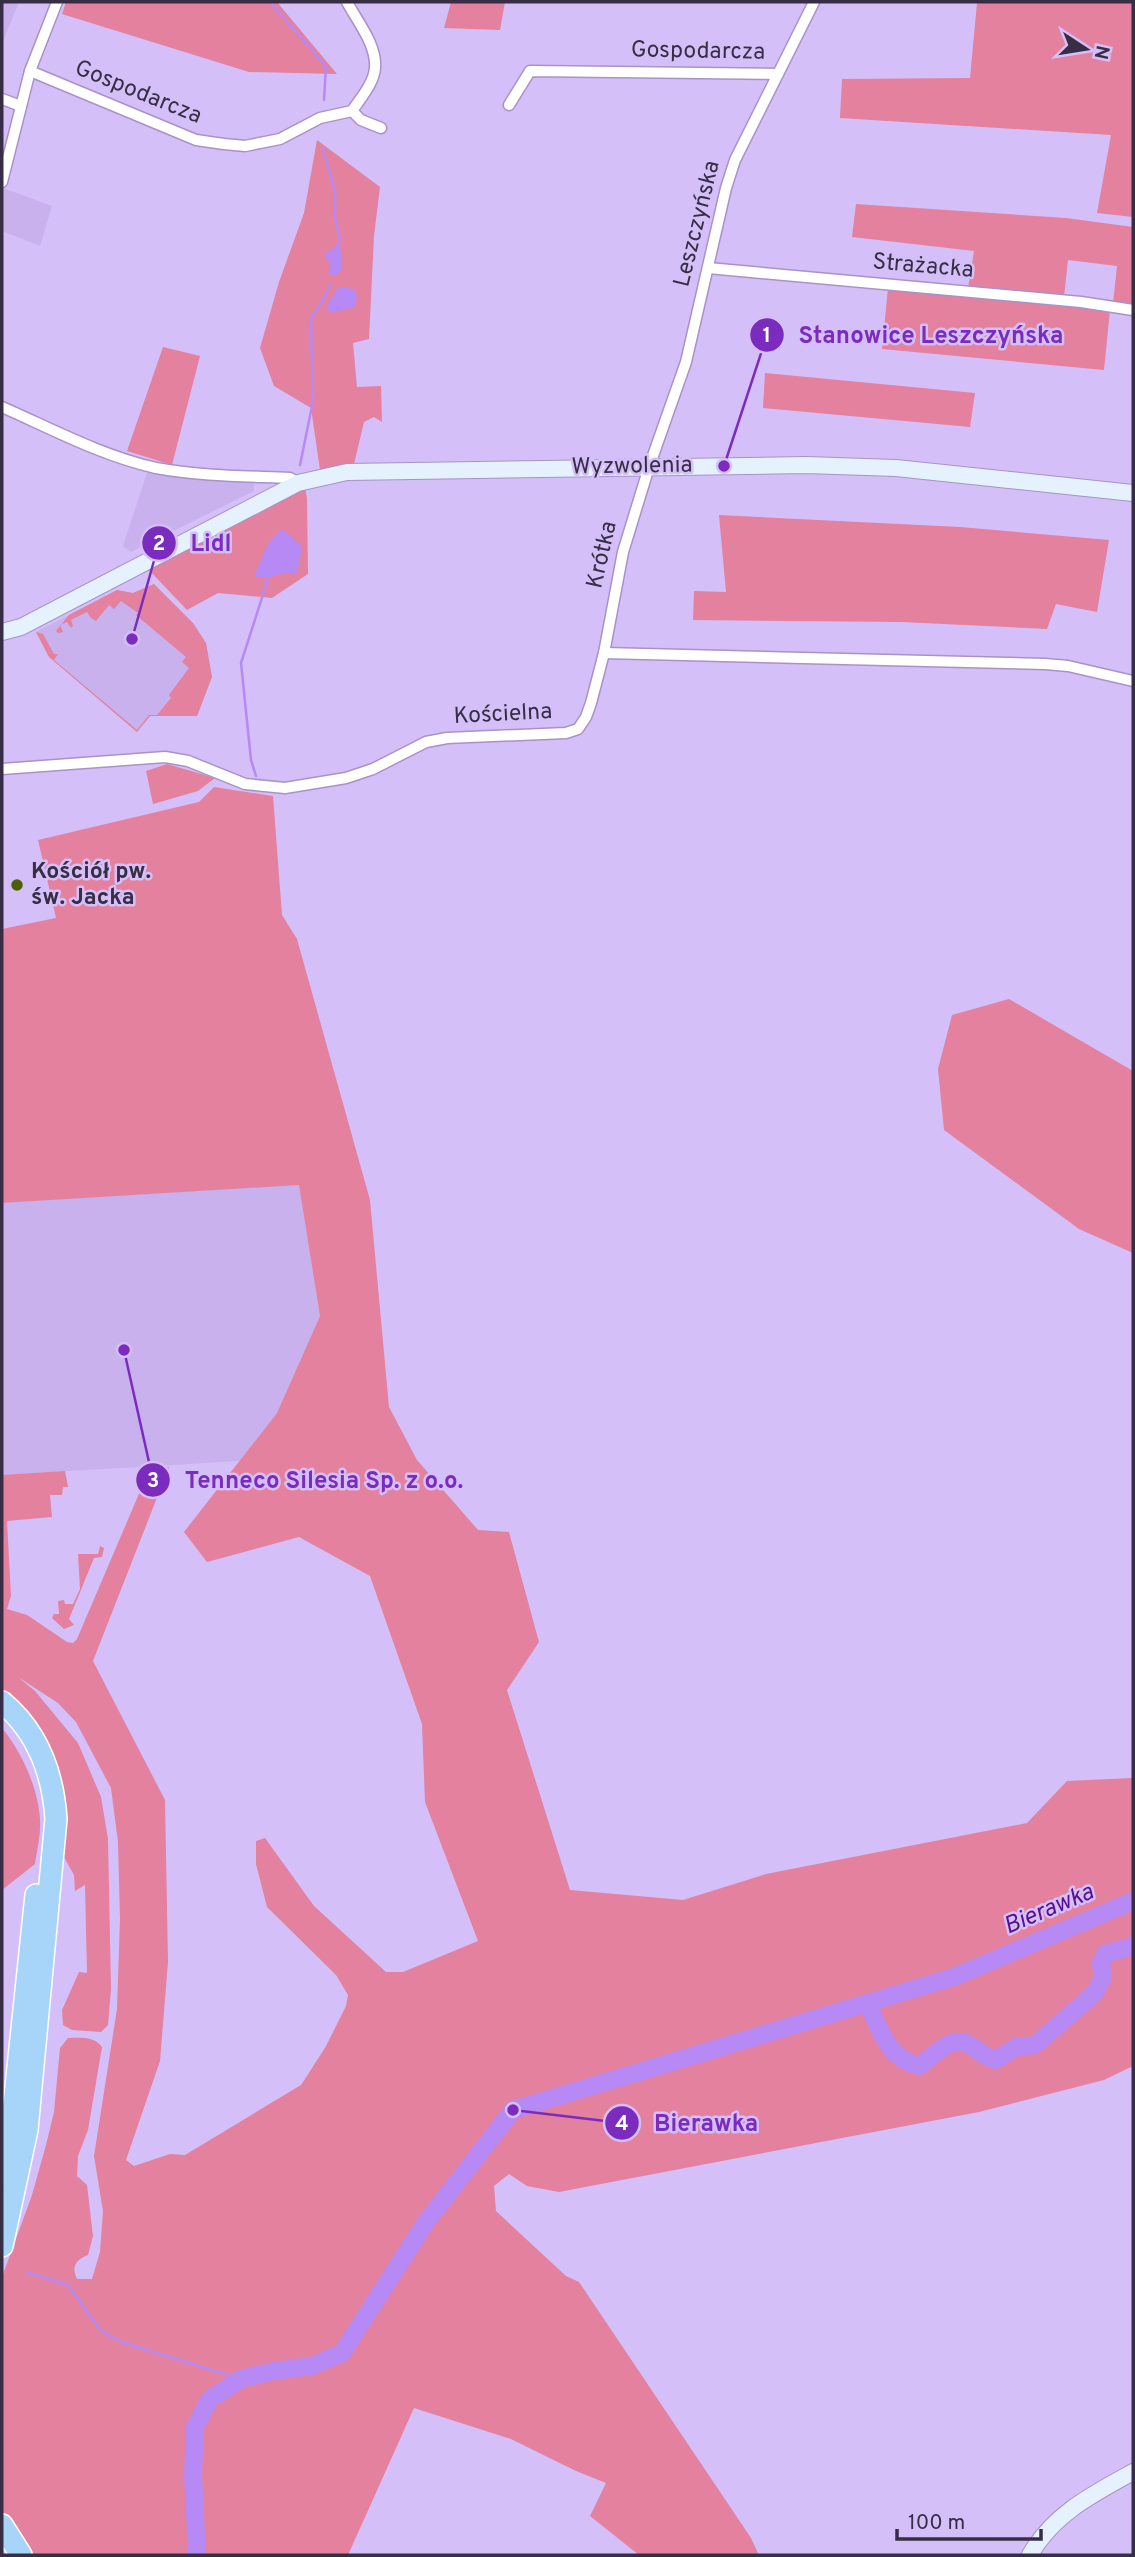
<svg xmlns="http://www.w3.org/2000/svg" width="1135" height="2557" font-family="Overpass,sans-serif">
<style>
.built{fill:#c8b1ed}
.green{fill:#e3819e}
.water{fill:#b689f5}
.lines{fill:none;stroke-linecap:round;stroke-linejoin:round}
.stream{stroke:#b689f5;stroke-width:2.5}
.river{stroke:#b689f5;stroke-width:18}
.street-casing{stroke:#a793c8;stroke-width:13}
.secondary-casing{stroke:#a793c8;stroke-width:18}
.highway-casing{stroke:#fff;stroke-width:24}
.street{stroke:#fff;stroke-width:10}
.secondary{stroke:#e5f2fd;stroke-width:16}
.highway{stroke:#a7d5f9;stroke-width:21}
.poi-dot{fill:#4c5f05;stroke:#d5bff8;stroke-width:2.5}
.labels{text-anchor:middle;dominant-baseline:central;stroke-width:5;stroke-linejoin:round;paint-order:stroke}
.street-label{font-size:23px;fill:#372e45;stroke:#d5bff8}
.poi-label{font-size:23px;font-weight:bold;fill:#372e45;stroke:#d5bff8;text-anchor:start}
.water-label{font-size:24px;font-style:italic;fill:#570e91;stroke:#d5bff8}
.leader{fill:none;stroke:#7b2cbf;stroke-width:2.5}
.callout-dot{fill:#7b2cbf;stroke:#d5bff8;stroke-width:2.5}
.mark-label{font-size:21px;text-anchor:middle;font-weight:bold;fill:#fff}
.callout-label{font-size:24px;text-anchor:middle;font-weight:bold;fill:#7b2cbf;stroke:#d5bff8;stroke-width:5;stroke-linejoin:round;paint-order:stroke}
</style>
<rect width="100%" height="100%" fill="#d5bff8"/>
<g class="built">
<polygon points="2,2 19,2 2,44"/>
<polygon points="3,188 52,206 40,246 2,231"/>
<polygon points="147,473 254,483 254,491 131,552 123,546"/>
<polygon points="154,584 193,623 206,643 212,677 197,716 150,716 137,732 49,657 36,632 117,590 133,593"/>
<polygon points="299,1184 320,1316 277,1413 239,1461 2,1475 2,1203"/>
</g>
<g class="green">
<polygon points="66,2 277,2 337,74 249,72 62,14"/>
<polygon points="451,2 505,2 500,30 444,28"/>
<polygon points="962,2 1133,2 1133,217 1097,213 1111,135 840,118 842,79 970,78 977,3"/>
<polygon points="317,140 380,187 374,236 369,339 353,343 357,387 381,386 382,422 374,417 364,422 354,464 320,470 311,408 274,386 260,348 279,282 304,213"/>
<polygon points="856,204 1066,218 1133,227 1133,306 1113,303 1117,266 1068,260 1064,297 968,288 974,251 852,237"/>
<polygon points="888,288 1110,310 1104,370 882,349"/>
<polygon points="163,347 200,356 172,465 127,451"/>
<polygon points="765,373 975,393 970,427 763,408"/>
<polygon points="305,486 307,499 308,574 272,598 218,593 187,610 148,569"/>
<polygon points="719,515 960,527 1109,540 1097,612 1056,604 1047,629 901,622 693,620 694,591 726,592"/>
<polygon points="154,584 193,623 206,643 212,677 197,716 150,716 137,732 49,657 36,632 43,634 54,654 58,654 54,660 137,730 149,715 157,715 171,698 169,695 189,668 182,662 186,657 136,615 138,613 121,601 114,609 109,605 96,621 91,618 87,612 71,620 73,626 71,628 67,622 60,625 63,632 58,633 56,631 69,615 117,590 133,593"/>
<polygon points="167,764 215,778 198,791 153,804 146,771"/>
<path d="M214,787L273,796L282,915L297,939L370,1200L389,1407L417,1460L478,1530L509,1532L539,1642L507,1690L570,1890L683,1900L766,1874L1027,1823L1067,1781L1133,1778V2066L1104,2080L979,2112L559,2192L527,2186L509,2174L494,2186L496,2211L566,2276L579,2282L751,2538L759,2555H639L590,2516L606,2483L576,2471L511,2439L414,2408L348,2555H28L2,2511V2277L32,2195L46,2145L54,2112L60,2048L68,2038C80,2038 94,2036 102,2047L88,2130L78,2156L77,2176L87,2185L93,2236L88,2255C76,2260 71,2266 77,2279H92L100,2252L103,2211L94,2156L117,2009L120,1919L118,1842L111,1788L76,1722L58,1703L18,1677L35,1691L78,1743L101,1797L108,1839L111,1989L108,2025L101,2032L72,2030L63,2025L62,2010L79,1972L87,1973L85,1885L75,1891L74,1875L60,1850L62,1823L2,1694V1475L65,1471L68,1487H63L62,1495H50L52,1517L7,1521L11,1596L7,1609L27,1615L67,1642L73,1643L77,1639L150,1468L169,1467L93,1661L165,1800L168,1962L160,2061L126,2160L134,2166L170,2154L185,2155L301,2085L325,2048L346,2006L348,1995L336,1975L267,1907L256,1864V1841L265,1838L314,1906L386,1972H403L478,1941L425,1802L422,1724L370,1576L299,1537L207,1562L184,1532L277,1413L320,1316L299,1185L2,1203V929L56,918L38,840L199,802Z"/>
<polygon points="1009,999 1133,1071 1133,1253 1079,1229 944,1130 938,1069 952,1015"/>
<polygon points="100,1546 104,1548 102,1557 94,1558 69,1619 74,1625 64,1629 52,1618 54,1614 59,1614 58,1601 64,1600 65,1604 73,1604 80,1589 78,1554 98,1554"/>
<path d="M2,1728C22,1752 38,1788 40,1819C41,1834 37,1850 35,1864L2,1890Z"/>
</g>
<g class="water">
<polygon points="340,240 342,270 335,276 328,274 331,264 326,258 326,252 332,250"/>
<polygon points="338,287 345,287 355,290 357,298 355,307 331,313 326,308"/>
<path d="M282,529L302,546L297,574C276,571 274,581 254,576L269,542Z"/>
</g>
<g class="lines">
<g class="stream">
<polyline points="270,2 326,66 324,100"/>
<polyline points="323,148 335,191 335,217 340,240"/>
<polyline points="300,465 313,401 311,318 323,300 330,285"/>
<polyline points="256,776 251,760 241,663 268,579"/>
<polyline points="26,2272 68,2285 101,2331 124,2343 241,2379"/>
</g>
<g class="river">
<path d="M868,2003C879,2029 889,2060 920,2066C932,2056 952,2035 968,2044C979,2050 983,2057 996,2060L1016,2047L1035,2045L1087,2000L1096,1991L1103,1977L1101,1964L1105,1954L1133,1946"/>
<polyline points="197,2555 193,2474 195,2427 210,2399 241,2379 274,2371 312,2366 342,2353 426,2222 513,2110 954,1977 1133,1901"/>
</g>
<defs>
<g id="street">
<path d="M347,2C357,21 377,45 375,68C374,83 360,99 352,111"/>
<polyline points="30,71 196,140 224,144 245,146 280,139 320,118 352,111 361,120 381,128"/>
<polyline points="2,99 21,106"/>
<polyline points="509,105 530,71 778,74"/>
<polyline points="2,182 30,71 57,2"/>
<polyline points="708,268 1081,302 1133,310"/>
<path d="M2,407C52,429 102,456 156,468C200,476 245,476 290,478L298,483"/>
<polyline points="604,653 1045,664 1068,666 1133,681"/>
<polyline points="2,769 165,757 188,761 245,784 285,788 346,778 373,769 426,742 447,738 566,733 578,729 586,717 591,703 604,653 623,552 649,467 686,362 726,188 735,160 814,2"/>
</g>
<g id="secondary">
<polyline points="2,632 21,627 298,483 347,472 806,465 896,468 1133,493"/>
<path d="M1030,2555C1053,2514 1093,2494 1133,2472"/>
</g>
<g id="highway">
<path d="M2,1702C38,1732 53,1774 56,1819L27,2130L2,2246"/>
<polyline points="2,2180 15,2096 36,1895"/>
<polyline points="2,2525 21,2555"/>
</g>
</defs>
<use href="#street" class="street-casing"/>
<use href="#secondary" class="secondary-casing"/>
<use href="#highway" class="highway-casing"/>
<use href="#street" class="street"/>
<use href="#secondary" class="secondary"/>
<use href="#highway" class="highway"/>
</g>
<circle class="poi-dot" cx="17" cy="885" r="7"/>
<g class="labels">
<g class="street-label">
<text transform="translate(698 52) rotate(1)">Gospodarcza</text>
<text transform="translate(138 93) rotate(22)">Gospodarcza</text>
<text transform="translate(698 224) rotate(-76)">Leszczyńska</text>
<text transform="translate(923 267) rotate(5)">Strażacka</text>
<text transform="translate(632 467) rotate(-1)">Wyzwolenia</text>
<text transform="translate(603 555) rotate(-77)">Krótka</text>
<text transform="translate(503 715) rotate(-3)">Kościelna</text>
</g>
<g class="poi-label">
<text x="31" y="872">Kościół pw.<tspan x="31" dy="26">św. Jacka</tspan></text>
</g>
<g class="water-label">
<text transform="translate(1049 1910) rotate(-23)">Bierawka</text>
</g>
</g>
<path class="leader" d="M724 466L767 335M132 639L159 543M124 1350L153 1480M513 2110L622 2123"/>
<g class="callout-dot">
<circle cx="724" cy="466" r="7"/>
<circle cx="132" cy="639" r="7"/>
<circle cx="124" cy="1350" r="7"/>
<circle cx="513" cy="2110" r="7"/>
<circle cx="767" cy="335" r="18"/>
<circle cx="159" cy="543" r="18"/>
<circle cx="153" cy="1480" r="18"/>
<circle cx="622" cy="2123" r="18"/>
</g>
<g class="mark-label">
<text x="767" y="342">1</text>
<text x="159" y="550">2</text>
<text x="153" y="1487">3</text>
<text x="622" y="2130">4</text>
</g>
<g class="callout-label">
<text x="931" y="343">Stanowice Leszczyńska</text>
<text x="211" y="551">Lidl</text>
<text x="324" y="1488">Tenneco Silesia Sp. z o.o.</text>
<text x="706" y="2131">Bierawka</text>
</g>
<rect width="1135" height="2557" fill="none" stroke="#372e45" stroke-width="7"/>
<g transform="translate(1086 49) rotate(102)" stroke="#d5bff8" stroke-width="5" paint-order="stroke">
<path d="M0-5L12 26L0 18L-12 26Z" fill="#372e45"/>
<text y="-10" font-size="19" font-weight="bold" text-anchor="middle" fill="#372e45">N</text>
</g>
<path d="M897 2529v10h144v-10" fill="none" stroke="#372e45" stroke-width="3.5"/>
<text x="908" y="2529" font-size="21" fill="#372e45" stroke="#d5bff8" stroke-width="5" paint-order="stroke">100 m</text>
</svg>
